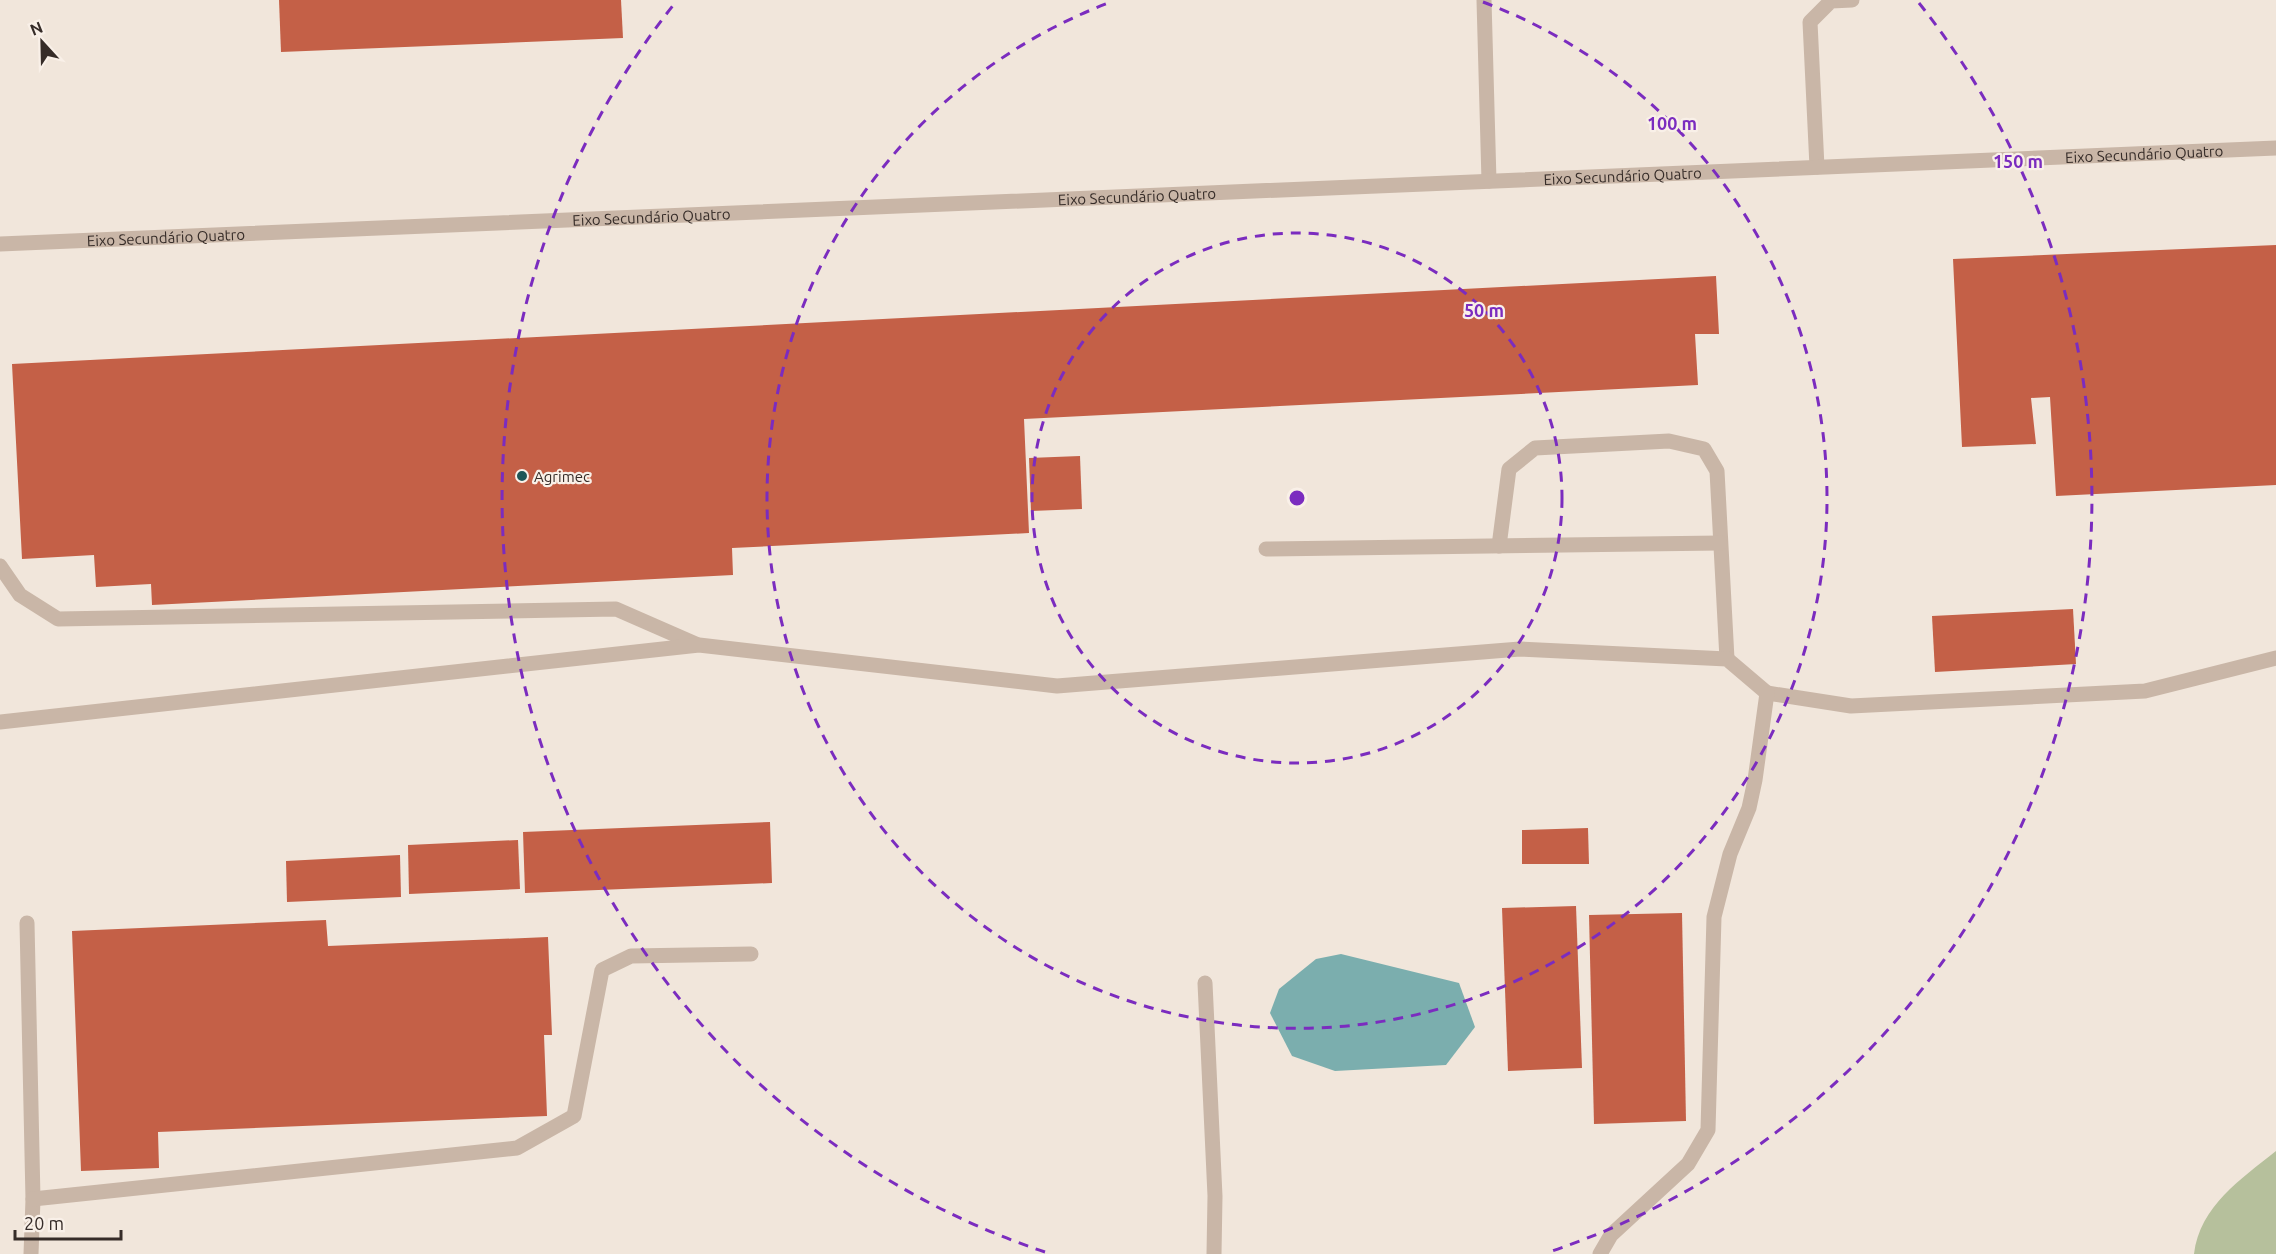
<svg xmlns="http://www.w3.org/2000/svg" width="2276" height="1254" font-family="Ubuntu,sans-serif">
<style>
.green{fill:#b6c09c}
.water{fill:#7baeae}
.building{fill:#c46047}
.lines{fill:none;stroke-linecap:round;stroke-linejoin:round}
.service{stroke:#c9b6a7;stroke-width:15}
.minor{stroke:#c9b6a7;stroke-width:15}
.ring{fill:none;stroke:#7b2cbf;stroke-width:3;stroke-dasharray:10 8}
.poi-dot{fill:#1e5657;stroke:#f9f0e8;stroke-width:2}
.labels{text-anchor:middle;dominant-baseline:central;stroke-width:4.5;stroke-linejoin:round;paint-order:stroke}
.street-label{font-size:15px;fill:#362c28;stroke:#f9f0e8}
.poi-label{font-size:15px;fill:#362c28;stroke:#f9f0e8;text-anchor:start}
.centre{fill:#7b2cbf;stroke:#f9f0e8;stroke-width:3}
.ring-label{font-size:18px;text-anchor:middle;font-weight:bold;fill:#7b2cbf;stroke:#f9f0e8;stroke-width:4.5;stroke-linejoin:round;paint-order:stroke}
</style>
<rect width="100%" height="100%" fill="#f1e6db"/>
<path class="green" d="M2276,1151V1254H2194C2200,1206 2241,1179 2276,1151Z"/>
<polygon class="water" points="1341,954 1459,983 1475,1027 1446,1065 1335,1071 1292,1056 1270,1013 1279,989 1316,959"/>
<g class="building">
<polygon points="279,0 621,0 623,38 281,52"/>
<polygon points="2276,245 2276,485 2056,496 2050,397 2031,398 2036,444 1962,447 1953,259"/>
<polygon points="1716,276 1719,334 1695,334 1698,385 1024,419 1029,533 732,548 733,575 152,605 151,584 96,587 94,555 22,559 12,364"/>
<polygon points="1080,456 1082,509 1031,511 1029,458"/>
<polygon points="2073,609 2076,664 1935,672 1932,616"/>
<polygon points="770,822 772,883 525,893 523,832"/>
<polygon points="1588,828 1589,864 1522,864 1522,830"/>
<polygon points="518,840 520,889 409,894 408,845"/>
<polygon points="400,855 401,897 287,902 286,861"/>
<polygon points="1576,906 1582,1068 1508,1071 1502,908"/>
<polygon points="1682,913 1686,1121 1594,1124 1589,915"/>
<polygon points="326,920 328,946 548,937 552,1035 544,1035 547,1116 158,1132 159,1168 81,1171 72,931"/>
</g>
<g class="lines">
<g class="service">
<polyline points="1484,0 1489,181"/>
<polyline points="1817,167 1810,22 1831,1 1852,0"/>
<polyline points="1499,546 1509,469 1535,448 1669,441 1704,449 1717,471 1727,659"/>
<polyline points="1266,549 1720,543"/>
<polyline points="0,566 20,595 58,619 616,609 696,644"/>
<polyline points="1767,693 1851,706 2145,691 2276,658"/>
<polyline points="0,722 699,645 1057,686 1520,649 1727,659 1767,693 1755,780 1749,808 1730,854 1714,917 1708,1130 1688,1164 1611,1235 1600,1254"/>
<polyline points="27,923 33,1199 31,1254"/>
<polyline points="1205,983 1215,1196 1214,1254"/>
<polyline points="33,1199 517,1148 574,1116 602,970 631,956 751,954"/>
</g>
<path class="minor" id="s1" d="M0,244L2276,148"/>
</g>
<g class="ring">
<circle cx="1297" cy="498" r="265"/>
<path d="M1483 2A530 530 0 1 1 1111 2"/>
<path d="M1045 1252A795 795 0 0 1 675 3M1919 3A795 795 0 0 1 1549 1252"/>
</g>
<circle class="poi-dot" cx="522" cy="476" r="6"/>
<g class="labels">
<g class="street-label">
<text stroke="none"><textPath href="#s1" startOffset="2146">Eixo Secundário Quatro</textPath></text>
<text stroke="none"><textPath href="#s1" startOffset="1624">Eixo Secundário Quatro</textPath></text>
<text stroke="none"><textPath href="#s1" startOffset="1138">Eixo Secundário Quatro</textPath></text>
<text stroke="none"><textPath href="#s1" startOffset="652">Eixo Secundário Quatro</textPath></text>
<text stroke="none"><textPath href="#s1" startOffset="166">Eixo Secundário Quatro</textPath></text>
</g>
<g class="poi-label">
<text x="534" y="476">Agrimec</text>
</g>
</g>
<circle cx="1297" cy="498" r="9" class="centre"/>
<g class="ring-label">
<text x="1672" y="130">100 m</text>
<text x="2018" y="168">150 m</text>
<text x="1484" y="317">50 m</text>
</g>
<g transform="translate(42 42) rotate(338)" stroke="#f9f0e8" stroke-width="4.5" paint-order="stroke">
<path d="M0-4.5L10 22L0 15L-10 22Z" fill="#362c28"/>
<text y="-9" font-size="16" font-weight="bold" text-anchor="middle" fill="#362c28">N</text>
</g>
<path d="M15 1230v9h106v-9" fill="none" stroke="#362c28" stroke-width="3"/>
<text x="24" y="1230" font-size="18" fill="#362c28" stroke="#f9f0e8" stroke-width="4.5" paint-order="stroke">20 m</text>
</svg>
